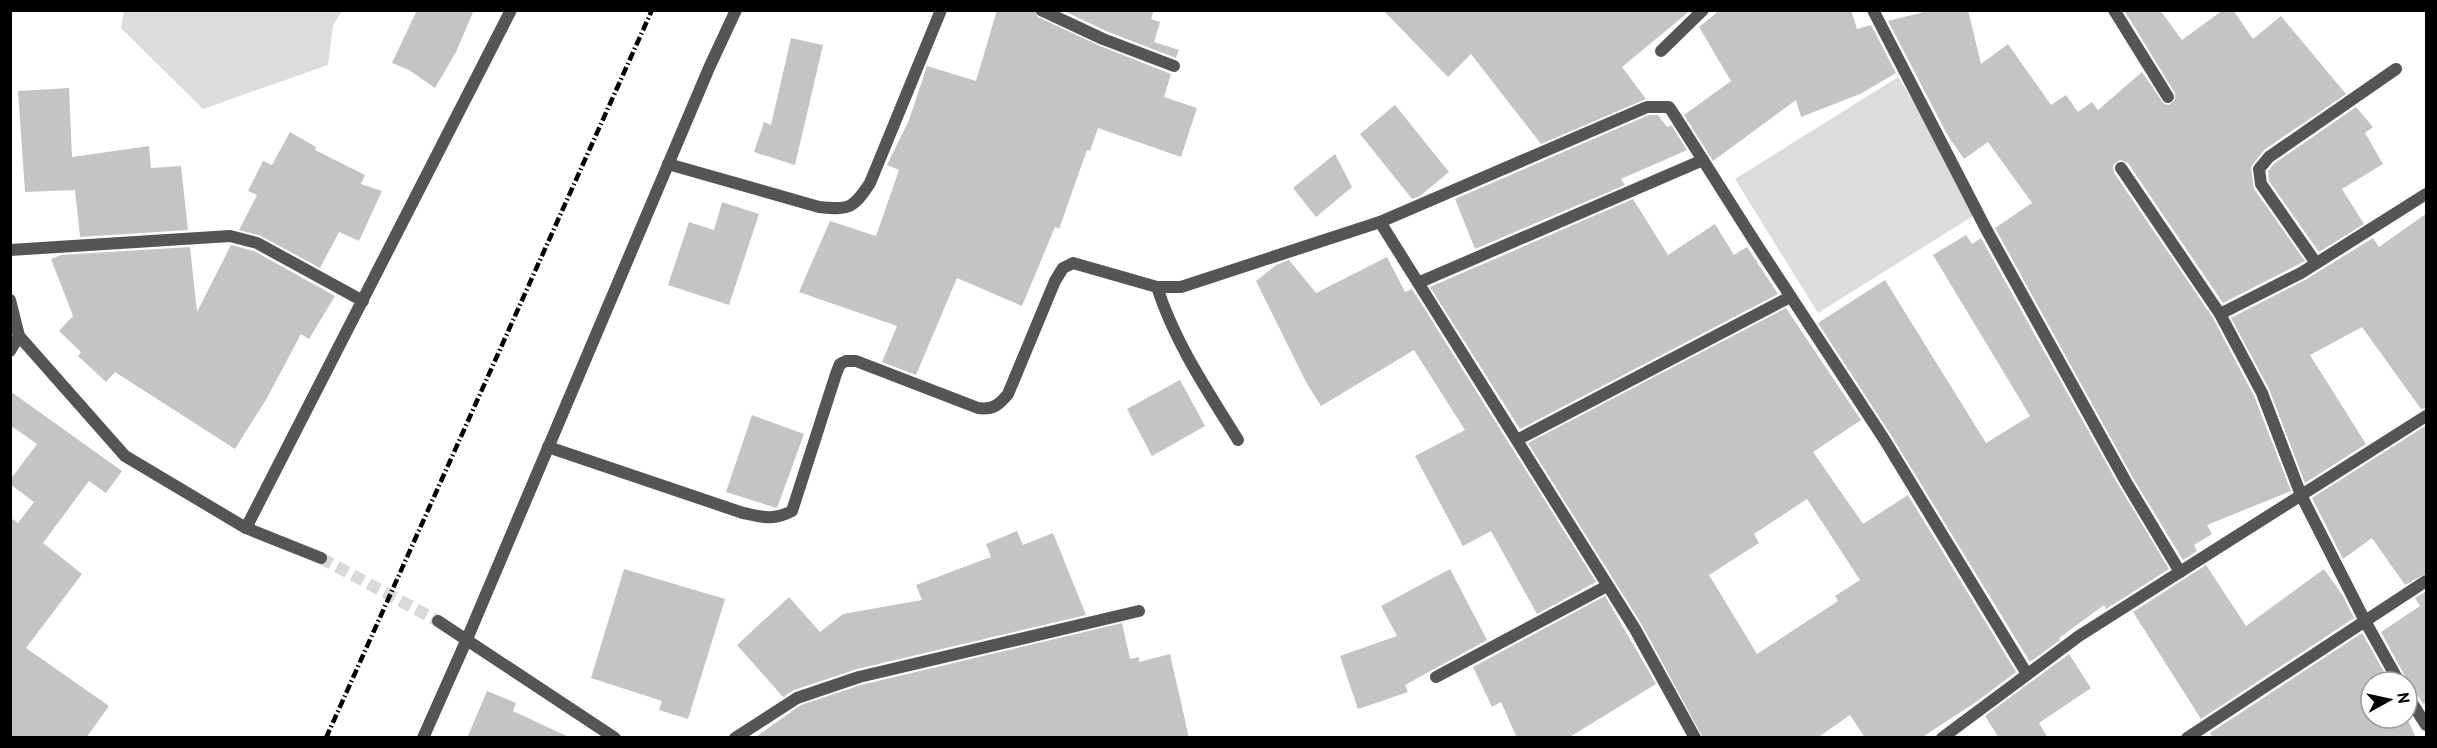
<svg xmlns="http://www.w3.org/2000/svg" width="2437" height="748" font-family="'PT Sans',sans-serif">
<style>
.green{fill:#dcdcdc}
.building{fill:#c4c4c4;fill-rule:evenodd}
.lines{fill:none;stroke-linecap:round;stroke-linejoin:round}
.minor-tunnel{stroke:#d9d9d9;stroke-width:12;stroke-dasharray:12 6;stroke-linecap:butt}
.minor{stroke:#555;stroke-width:12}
.tertiary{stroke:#555;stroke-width:12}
.rail{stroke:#000;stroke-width:4.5;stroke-dasharray:9 3 1.5 3;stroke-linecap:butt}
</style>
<rect width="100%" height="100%" fill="#fff"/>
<g class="green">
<polygon points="124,11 124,10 342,11 333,25 328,65 203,109 121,28"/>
<polygon points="1898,77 1981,211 1818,313 1735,179"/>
</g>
<g class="building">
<polygon points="417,10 474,10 456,52 435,88 409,70 392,63"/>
<polygon points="997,10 1033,10 1038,17 1100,46 1171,74 1164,97 1197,108 1181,157 1098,128 1090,151 1087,150 1059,229 1055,227 1022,306 957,278 916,375 882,362 897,326 799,292 830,221 876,236 899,170 887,165 909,120 927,66 976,81"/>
<polygon points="1062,10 1154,10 1151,19 1160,22 1154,42 1179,50 1176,58 1106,31"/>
<polygon points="1383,10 1691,10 1622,67 1646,99 1541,144 1471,54 1448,77"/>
<polygon points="1720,10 1851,10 1857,29 1871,25 1896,73 1860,94 1801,117 1796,100 1713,161 1684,115 1731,81 1699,27"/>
<polygon points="1932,10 1968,10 1981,64 2008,44 2051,105 2066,95 2078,112 2092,102 2098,110 2142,72 2164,104 2169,105 2175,100 2175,93 2124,10 2160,10 2182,40 2223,10 2233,10 2253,39 2281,16 2346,94 2264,150 2251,167 2254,189 2305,261 2223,303 2128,163 2120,160 2113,165 2114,173 2213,318 2254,396 2291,491 2207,525 2212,534 2194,545 2197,551 2183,560 2133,478 1995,228 2032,203 1988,142 1964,159 1948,136 1888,21"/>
<polygon points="791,38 823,45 795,165 754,152 764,122 771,125"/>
<polygon points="69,88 72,157 149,146 151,168 181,166 188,230 80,237 75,190 25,192 18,91"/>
<polygon points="1395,105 1449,172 1420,196 1412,199 1360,134"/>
<polygon points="2356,107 2373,127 2365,133 2383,164 2342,189 2364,224 2319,252 2269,181 2268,171 2275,163"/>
<polygon points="1649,115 1658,115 1667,127 1671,125 1687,150 1621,179 1625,185 1475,249 1455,199"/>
<polygon points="290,132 316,147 315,150 365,175 361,184 382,191 359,241 339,232 320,268 261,236 239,230 257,195 248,191 263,161 272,165"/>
<polygon points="1335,154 1352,187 1316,217 1293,188"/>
<polygon points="1633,199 1668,255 1715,224 1734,255 1747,247 1778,294 1520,429 1430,287"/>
<polygon points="722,202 759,214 729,305 668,285 689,222 714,230"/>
<polygon points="2427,213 2427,408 2421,409 2362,327 2310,355 2366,444 2305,483 2269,389 2231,318 2305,280 2373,238 2379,247"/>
<polygon points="1966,235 1972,244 1981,238 2119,486 2169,569 2106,609 2104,605 2059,638 2060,640 2030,662 1891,435 1818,323 1885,280 1986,443 2030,416 1933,255"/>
<polygon points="231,245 254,251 335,296 309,339 301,334 267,398 235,449 115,372 106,382 78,356 81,352 59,331 73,316 51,259 61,255 190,247 197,312"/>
<polygon points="1387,257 1405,292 1412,289 1596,582 1537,614 1491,531 1463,546 1415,456 1465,430 1414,350 1321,406 1306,382 1256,281 1276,265 1289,260 1316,293"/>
<path d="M1786,308L1861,420L1813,452L1863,524L1908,495L2016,672L1976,702L1921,738H1865L1850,715L1817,738H1703L1642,625L1528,443ZM1807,499L1860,580L1835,596L1838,601L1757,654L1709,575L1759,543L1754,534Z"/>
<polygon points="1180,380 1205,426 1152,456 1127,409"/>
<polygon points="10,391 122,471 106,493 89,481 43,543 82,574 26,648 109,706 86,738 10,738 10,517 18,523 34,502 10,484 10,480 37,444 10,425"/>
<polygon points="752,415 804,434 777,508 726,492"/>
<polygon points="2427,425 2427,573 2405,585 2372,538 2343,559 2312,498"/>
<polygon points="1017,531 1023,545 1053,533 1086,615 857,669 794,690 783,697 737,645 789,597 820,632 843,614 922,600 916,585 991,557 986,544"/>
<polygon points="2206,565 2246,626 2324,569 2343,596 2354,618 2201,719 2133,612"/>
<polygon points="624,569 725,599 688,719 659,710 662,701 591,678"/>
<polygon points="1450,569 1487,640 1405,685 1408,692 1358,709 1340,656 1397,636 1381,606"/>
<polygon points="2427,591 2427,702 2423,704 2414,690 2407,687 2406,678 2381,632 2420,606 2415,598"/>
<polygon points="1605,596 1656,684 1568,738 1517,738 1501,702 1492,707 1473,667"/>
<polygon points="1122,623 1130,659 1139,657 1139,662 1170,654 1189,738 754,738 801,705 861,685"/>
<polygon points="2362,633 2390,682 2371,682 2371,718 2407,718 2416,738 2213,738 2210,733"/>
<polygon points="2069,654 2091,688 2039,723 2048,738 1999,738 1985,716"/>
<polygon points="487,691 516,703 513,711 571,738 467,738"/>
</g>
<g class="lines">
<polyline class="minor-tunnel" points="321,558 438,621"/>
<g class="minor">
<polyline points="1041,10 1103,39 1174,66"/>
<polyline points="1873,10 1986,229 2126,482 2180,572"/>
<polyline points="2114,10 2168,97"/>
<polyline points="1661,51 1703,10"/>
<path d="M668,164L819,207C849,210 853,209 870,183L941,10"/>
<polyline points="2121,168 2220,314 2262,393 2301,495 2365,621 2399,682"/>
<polyline points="1380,222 1635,629 1695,738"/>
<polyline points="10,250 230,236 257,243 363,301"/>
<polyline points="2316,263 2261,184 2259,169 2269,157 2396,69"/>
<polyline points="1420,282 1703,160"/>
<path d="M1157,287C1175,343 1207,390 1238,440"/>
<polyline points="2220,314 2301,273 2426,194"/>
<polyline points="10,351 19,336"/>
<polyline points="1517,440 1790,297"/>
<path d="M548,447L743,513C763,517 773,521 792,511L836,374L840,364L846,361H856L978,408C993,410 999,405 1008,394L1055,281L1063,268L1073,263L1157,287H1181L1380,222L1647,107H1669L1675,116L1753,239L1884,439L2027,674"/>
<polyline points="246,528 511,10"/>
<polyline points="1436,677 1607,586"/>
<polyline points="2407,695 2426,725"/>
<polyline points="423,738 467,639 709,68 736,10"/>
<polyline points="735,738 797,698 859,677 1139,611"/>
<polyline points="1942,738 2079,636 2426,416"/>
<polyline points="2187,738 2426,581"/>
</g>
<g class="tertiary">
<polyline points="10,300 19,336 125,456 246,528 321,558"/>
<polyline points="438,621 615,738"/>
</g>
<polyline class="rail" points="326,738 652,10"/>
</g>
<rect width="2437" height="748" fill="none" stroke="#000000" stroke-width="24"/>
<g transform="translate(2389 700) rotate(82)"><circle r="28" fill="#ffffff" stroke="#999999" stroke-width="1.5"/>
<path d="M0-4.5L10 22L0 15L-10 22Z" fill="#000000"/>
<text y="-9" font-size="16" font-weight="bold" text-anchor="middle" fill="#000000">N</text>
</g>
</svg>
